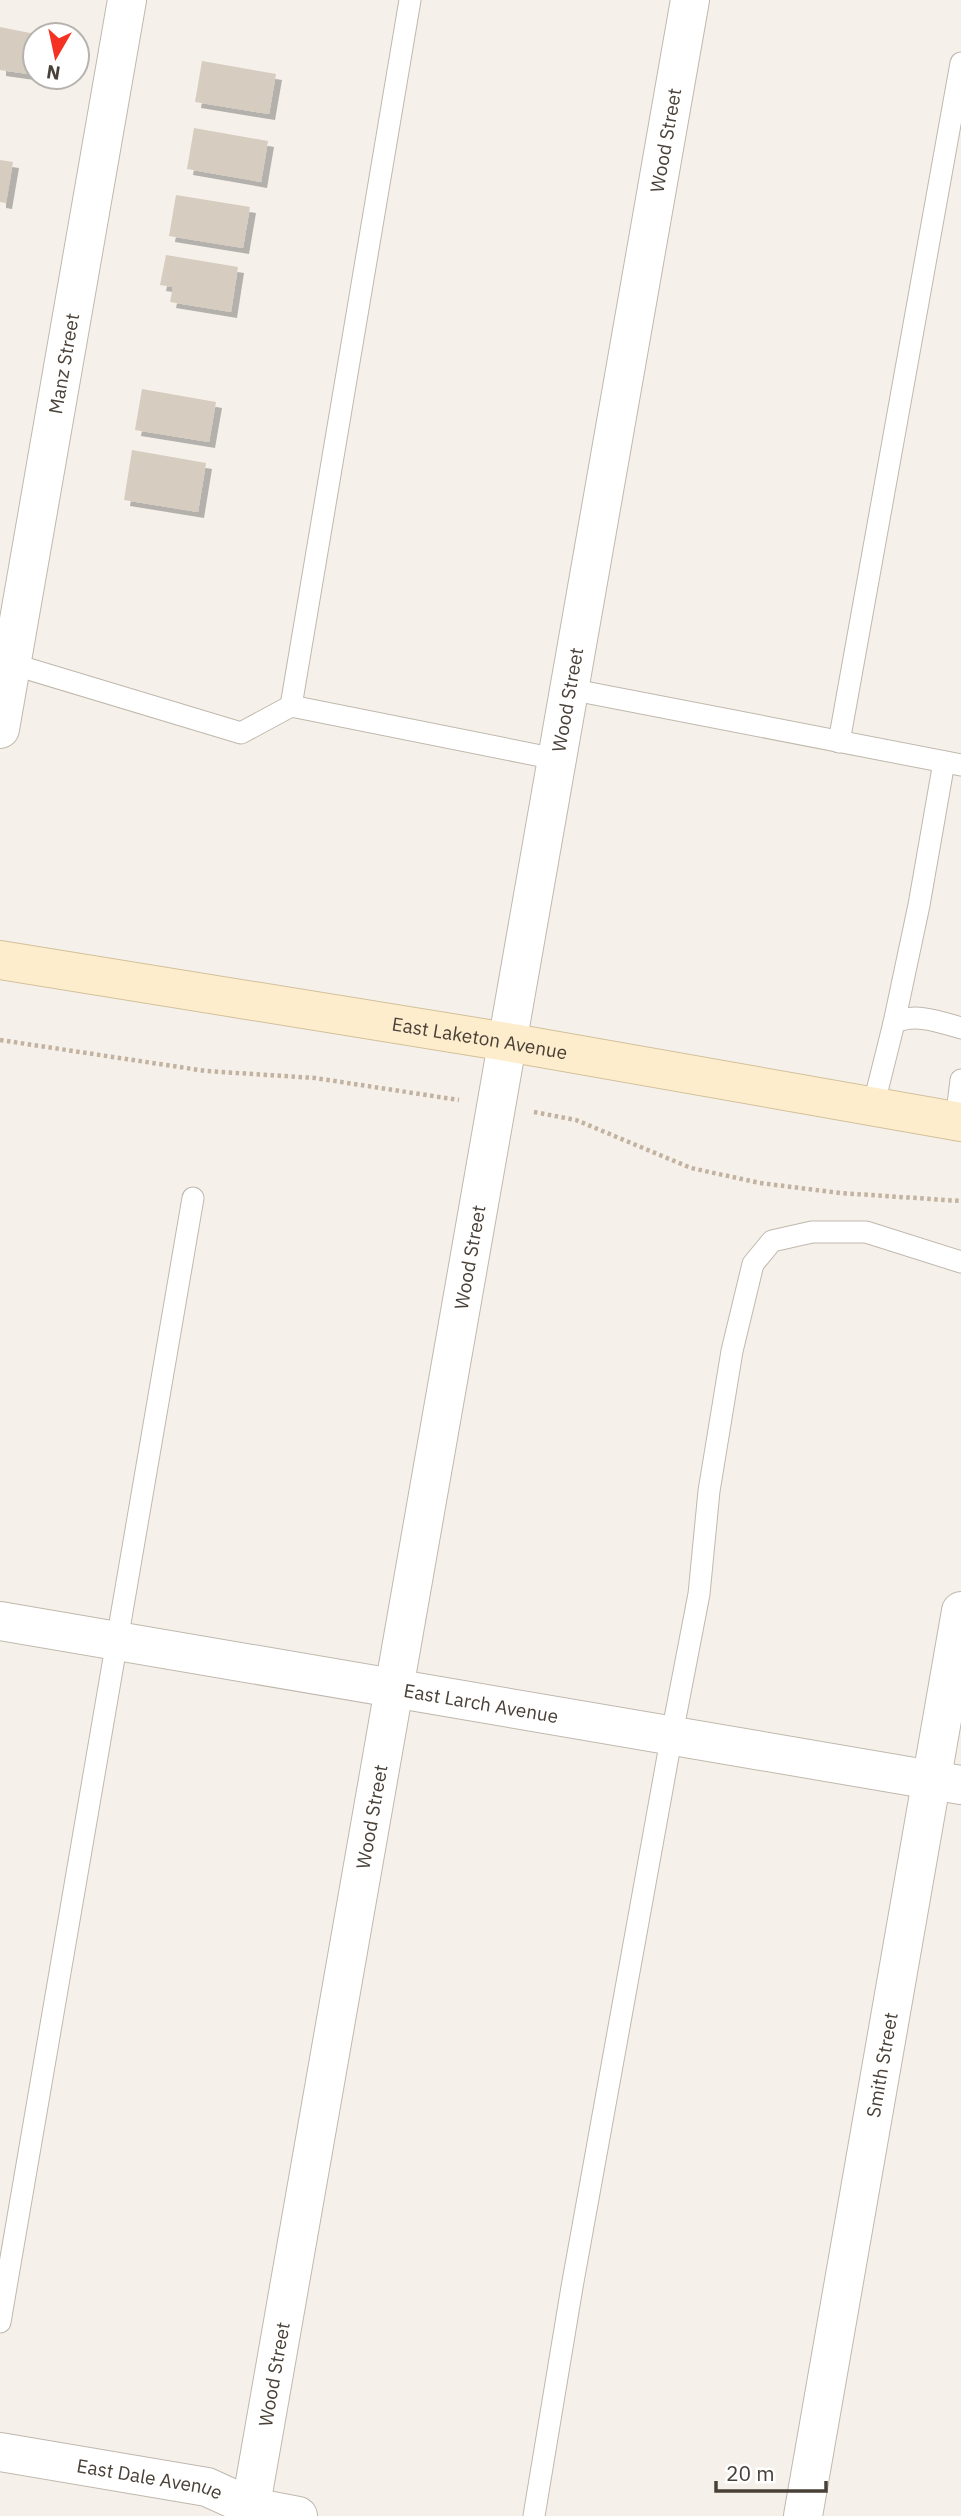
<svg xmlns="http://www.w3.org/2000/svg" width="961" height="2516" font-family="'IBM Plex Sans',sans-serif">
<style>
.building{fill:#d6ccc0;filter:url(#shadow)}
.lines{fill:none;stroke-linecap:round;stroke-linejoin:round}
.service-casing{stroke:#c0b8ad;stroke-width:23}
.minor-casing{stroke:#c0b8ad;stroke-width:40}
.secondary-casing{stroke:#d3c09b;stroke-width:40}
.path{stroke:#c2b29f;stroke-width:4.5;stroke-dasharray:3.5 3.5;stroke-linecap:butt}
.service{stroke:#fff;stroke-width:21}
.minor{stroke:#fff;stroke-width:38}
.secondary{stroke:#fdedcc;stroke-width:38}
.labels{text-anchor:middle;dominant-baseline:central;stroke-width:7;stroke-linejoin:round;paint-order:stroke}
.street-label{font-size:19px;fill:#494138;stroke:#fff}
</style>
<defs>
<filter id="shadow"><feDropShadow dx="6" dy="6" stdDeviation="0" flood-color="#0004"/></filter>
</defs>
<rect width="100%" height="100%" fill="#f5f1ea"/>
<g class="building">
<polygon points="0,27 35,34 28,74 0,70"/>
<polygon points="202,61 276,74 269,114 195,102"/>
<polygon points="194,128 268,141 261,182 187,169"/>
<polygon points="0,160 13,162 6,203 0,202"/>
<polygon points="176,195 250,207 243,248 169,236"/>
<polygon points="166,255 238,267 231,312 170,302 173,287 160,285"/>
<polygon points="142,389 216,402 209,442 135,430"/>
<polygon points="132,450 206,463 198,512 124,500"/>
</g>
<g class="lines">
<defs>
<g id="service">
<polyline points="2,661 241,733 291,706 556,759"/>
<polyline points="569,689 961,765"/>
<polyline points="291,706 410,0"/>
<polyline points="839,742 961,63"/>
<polyline points="894,1023 919,905 944,762"/>
<path d="M873,1107L894,1023C914,1012 940,1022 961,1028"/>
<polyline points="956,1121 961,1080"/>
<polyline points="0,2322 193,1198"/>
<polyline points="534,2516 572,2287 672,1734 699,1594 709,1491 732,1351 753,1264 772,1241 812,1232 866,1232 961,1262"/>
</g>
<g id="minor">
<path id="s1" d="M0,729L127,0"/>
<path id="s2" d="M0,1621L961,1785"/>
<path id="s3" d="M0,2452L207,2487L251,2507L298,2516"/>
<path id="s4" d="M249,2516L690,0"/>
<path id="s5" d="M803,2516L961,1611"/>
</g>
<g id="secondary">
<path id="s6" d="M0,960L507,1042L961,1122"/>
</g>
</defs>
<use href="#service" class="service-casing"/>
<use href="#minor" class="minor-casing"/>
<use href="#secondary" class="secondary-casing"/>
<g class="path">
<polyline points="0,1040 206,1071 315,1078 459,1100"/>
<polyline points="534,1112 576,1120 691,1168 760,1183 840,1193 961,1201"/>
</g>
<use href="#service" class="service"/>
<use href="#minor" class="minor"/>
<use href="#secondary" class="secondary"/>
</g>
<g class="labels">
<g class="street-label">
<text stroke="none"><textPath href="#s4" startOffset="2412">Wood Street</textPath></text>
<text stroke="none"><textPath href="#s1" startOffset="371">Manz Street</textPath></text>
<text stroke="none"><textPath href="#s4" startOffset="1844">Wood Street</textPath></text>
<text stroke="none"><textPath href="#s6" startOffset="486">East Laketon Avenue</textPath></text>
<text stroke="none"><textPath href="#s4" startOffset="1278">Wood Street</textPath></text>
<text stroke="none"><textPath href="#s2" startOffset="488">East Larch Avenue</textPath></text>
<text stroke="none"><textPath href="#s4" startOffset="710">Wood Street</textPath></text>
<text stroke="none"><textPath href="#s5" startOffset="458">Smith Street</textPath></text>
<text stroke="none"><textPath href="#s4" startOffset="144">Wood Street</textPath></text>
<text stroke="none"><textPath href="#s3" startOffset="152">East Dale Avenue</textPath></text>
</g>
</g>
<g transform="translate(56 56) rotate(189)"><circle r="33" fill="#ffffff" stroke="#b6b3af" stroke-width="2"/>
<path d="M0-5L12 26L0 18L-12 26Z" fill="#f43122"/>
<text y="-10" font-size="19" font-weight="bold" text-anchor="middle" fill="#494138">N</text>
</g>
<path d="M716 2481v10h110v-10" fill="none" stroke="#494138" stroke-width="3.5"/>
<text x="726" y="2481" font-size="21" fill="#494138" stroke="#ffffff" stroke-width="5" paint-order="stroke">20 m</text>
</svg>
